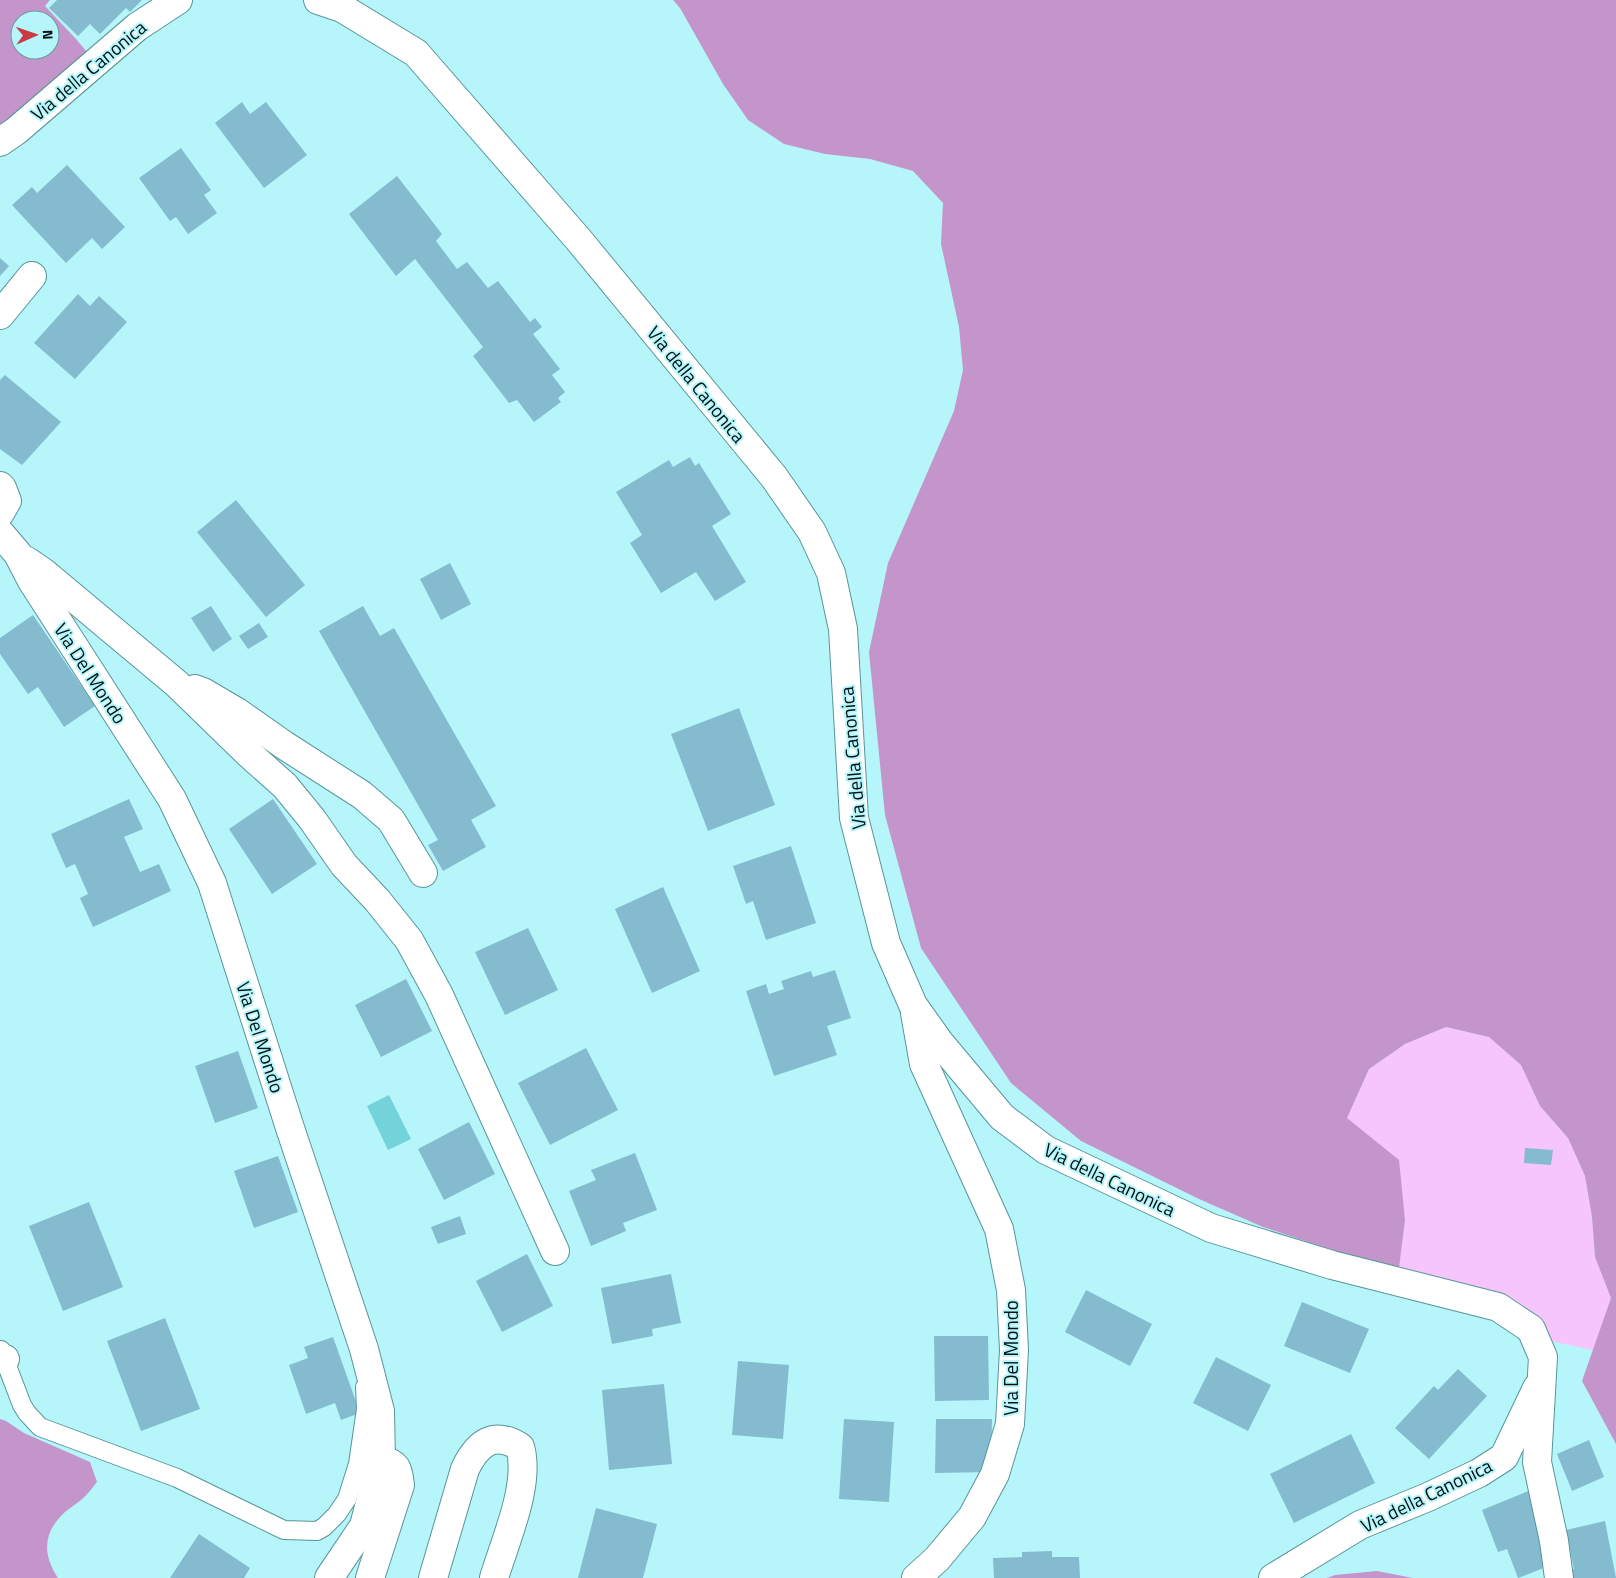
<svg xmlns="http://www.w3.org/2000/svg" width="1616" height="1578" font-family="'Titillium Web',sans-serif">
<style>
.green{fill:#f5c5fc}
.forest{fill:#c495ca;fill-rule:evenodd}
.water{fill:#73d2da}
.building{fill:#84bbcf}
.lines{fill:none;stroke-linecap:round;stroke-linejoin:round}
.lane-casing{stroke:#57959a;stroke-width:20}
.street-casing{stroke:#57959a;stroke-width:30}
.lane{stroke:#fff;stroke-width:18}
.street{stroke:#fff;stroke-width:28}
.labels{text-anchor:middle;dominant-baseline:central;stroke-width:4;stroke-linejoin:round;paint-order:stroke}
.street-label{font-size:19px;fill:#001012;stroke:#b6f6fb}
</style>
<rect width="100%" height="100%" fill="#b6f6fb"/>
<polygon class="green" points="1446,1027 1489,1037 1521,1065 1540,1106 1568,1138 1585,1176 1592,1217 1595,1257 1611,1298 1593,1350 1540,1339 1399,1268 1405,1220 1347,1118 1369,1069 1405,1044"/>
<g class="forest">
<path d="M0,0H50L45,6L76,39L92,58L0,133ZM20,20H50V50H20Z"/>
<polygon points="673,0 1616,0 1616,1444 1582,1381 1611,1298 1595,1257 1592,1217 1585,1176 1568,1138 1540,1106 1521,1065 1489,1037 1446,1027 1405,1044 1369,1069 1347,1118 1399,1160 1405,1220 1399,1268 1335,1251 1263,1227 1199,1199 1081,1141 1011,1083 921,948 885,815 869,652 888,563 954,411 963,370 959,327 941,244 943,203 913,171 870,159 825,154 784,144 748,120 723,84 680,8"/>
<path d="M0,1419L6,1421L24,1433L90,1462L97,1482C92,1488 87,1495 81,1500C76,1504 70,1508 65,1512C43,1532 42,1554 58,1578H0Z"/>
<polygon points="1377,1571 1413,1578 1327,1578 1335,1575"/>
</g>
<polygon class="water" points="389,1095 411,1139 388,1150 367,1106"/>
<g class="building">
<polygon points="57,0 142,0 130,12 126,8 100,34 90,24 78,36 49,8"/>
<polygon points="242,102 250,114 266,102 307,155 264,188 215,123"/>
<polygon points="181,148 211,190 204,195 217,213 188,234 176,217 170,221 139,178"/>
<polygon points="67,165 125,227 102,249 92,238 66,263 12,205 32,187 37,193"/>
<polygon points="397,176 442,234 436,241 457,269 467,262 488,288 498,281 530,322 535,318 542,327 533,334 560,369 552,375 565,392 558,398 561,402 534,422 517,400 509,403 473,356 483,347 415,259 396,276 349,214"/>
<polygon points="0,258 9,266 0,276"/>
<polygon points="78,294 90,306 99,296 127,322 75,379 34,343"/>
<polygon points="5,375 61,422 22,465 0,449 0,380"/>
<polygon points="690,457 695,466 699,463 731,514 712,526 746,582 715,601 696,572 661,593 630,543 642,535 616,492 669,460 673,467"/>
<polygon points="236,500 305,585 266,617 197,532"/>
<polygon points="450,563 471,604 441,620 420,579"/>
<polygon points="211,606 232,639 213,652 191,618"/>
<polygon points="363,606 380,636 394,628 496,806 471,820 486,847 443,871 428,845 438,840 319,631"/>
<polygon points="33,615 95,706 64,727 38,687 28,694 0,654 0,638"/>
<polygon points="259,623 268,637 248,649 239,636"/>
<polygon points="739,708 775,805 708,831 671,734"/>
<polygon points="129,799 143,829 124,837 140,872 159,864 171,891 93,927 80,898 88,894 75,864 66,868 51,834"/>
<polygon points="273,799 317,864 272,894 229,829"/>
<polygon points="791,846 816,923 766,940 753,901 746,904 733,866"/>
<polygon points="663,887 700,971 652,993 615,909"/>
<polygon points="528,928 558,990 505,1015 475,952"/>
<polygon points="835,970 851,1018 827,1026 837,1055 774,1076 746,991 766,984 769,994 784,989 781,981 811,971 813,977"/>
<polygon points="406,979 432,1031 381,1057 355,1005"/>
<polygon points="586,1048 618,1110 550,1145 518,1083"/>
<polygon points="238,1051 258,1108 215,1123 195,1066"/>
<polygon points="469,1122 495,1174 444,1200 418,1149"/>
<polygon points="1525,1148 1553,1150 1551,1165 1524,1163"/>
<polygon points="635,1153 657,1210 623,1223 626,1231 591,1246 569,1191 596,1180 591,1170"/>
<polygon points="278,1156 298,1212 254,1228 234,1171"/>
<polygon points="89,1202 123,1287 63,1311 29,1226"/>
<polygon points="460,1216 466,1234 438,1244 431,1227"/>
<polygon points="527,1254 553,1306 502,1332 476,1281"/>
<polygon points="671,1274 681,1323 652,1329 653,1336 612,1344 601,1288"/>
<polygon points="1086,1290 1152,1324 1130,1366 1065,1332"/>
<polygon points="1302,1302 1369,1329 1350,1373 1284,1346"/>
<polygon points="165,1318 200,1409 141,1431 107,1341"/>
<polygon points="934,1336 988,1336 989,1400 935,1401"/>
<polygon points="333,1337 360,1413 341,1420 335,1403 306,1414 289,1365 308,1358 304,1347"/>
<polygon points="1216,1357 1271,1385 1248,1431 1193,1403"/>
<polygon points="738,1361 789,1365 783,1439 732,1435"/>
<polygon points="1458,1369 1487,1396 1429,1459 1395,1428 1434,1386 1438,1390"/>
<polygon points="664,1384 672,1464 609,1470 602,1390"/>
<polygon points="844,1419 894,1422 889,1502 839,1499"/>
<polygon points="936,1419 992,1419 991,1472 935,1473"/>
<polygon points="1351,1434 1375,1483 1294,1523 1270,1474"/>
<polygon points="1589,1440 1604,1477 1572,1491 1557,1454"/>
<polygon points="1531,1490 1554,1564 1518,1578 1507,1549 1498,1552 1482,1510"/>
<polygon points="596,1508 657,1524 643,1578 578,1578"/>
<polygon points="1605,1521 1616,1578 1569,1578 1568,1570 1574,1569 1566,1530"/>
<polygon points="199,1534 250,1568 244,1578 170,1578"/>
<polygon points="1052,1551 1052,1557 1079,1557 1080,1578 994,1578 993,1558 1022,1557 1022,1552"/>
</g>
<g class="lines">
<defs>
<polyline id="lane" points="1,1350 22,1405 27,1413 40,1427 177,1478 284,1530 317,1531 324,1527 337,1514 347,1499 358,1464 366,1409 365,1387"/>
<g id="street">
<polyline points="318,0 342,8 416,53 578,239 774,477 812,532 831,573 843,629 854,818 886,943 913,1005 940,1043 1002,1117 1046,1150 1211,1228 1332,1265 1498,1307 1531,1329 1543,1357 1537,1462 1554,1541 1559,1578"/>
<polyline points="0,142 16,131 137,27 178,0"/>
<polyline points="0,315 32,276"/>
<polyline points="0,486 2,488 7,501 0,513"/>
<polyline points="0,533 18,554 32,581 172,799 212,883 290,1128 364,1349 380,1411 381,1460 364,1526 329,1578"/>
<polyline points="27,561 43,572 177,684 248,753 285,786 312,819 344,865 377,900 409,940 439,995 555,1251"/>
<polyline points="195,689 203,692 237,712 284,745 362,795 391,820 423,873"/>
<polyline points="915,1013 924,1064 999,1229 1011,1290 1014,1350 1010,1424 995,1474 972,1517 937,1559 916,1578"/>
<polyline points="0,1358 5,1359"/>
<path d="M370,1578L400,1485C398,1470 398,1463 381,1460"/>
<path d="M433,1578L465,1469C477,1444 493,1430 520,1447C531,1484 505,1541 494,1578"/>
<polyline points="1273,1578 1360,1525 1428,1497 1479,1473 1504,1457 1537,1388"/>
</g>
</defs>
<use href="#lane" class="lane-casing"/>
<use href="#street" class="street-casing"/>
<use href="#lane" class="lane"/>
<use href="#street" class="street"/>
</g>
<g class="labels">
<g class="street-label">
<text transform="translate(88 70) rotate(-40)">Via della Canonica</text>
<text transform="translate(697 384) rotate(51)">Via della Canonica</text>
<text transform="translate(91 673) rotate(57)">Via Del Mondo</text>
<text transform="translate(852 758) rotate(-95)">Via della Canonica</text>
<text transform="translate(261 1037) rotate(72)">Via Del Mondo</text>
<text transform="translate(1110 1179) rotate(26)">Via della Canonica</text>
<text transform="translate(1010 1358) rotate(-90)">Via Del Mondo</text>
<text transform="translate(1426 1495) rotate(-26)">Via della Canonica</text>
</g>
</g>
<g transform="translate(35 35) rotate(88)"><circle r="24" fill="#b6f6fb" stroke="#6d9a9e"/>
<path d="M0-4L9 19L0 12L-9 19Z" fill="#ca3a42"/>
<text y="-8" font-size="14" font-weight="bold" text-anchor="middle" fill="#001012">N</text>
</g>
</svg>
